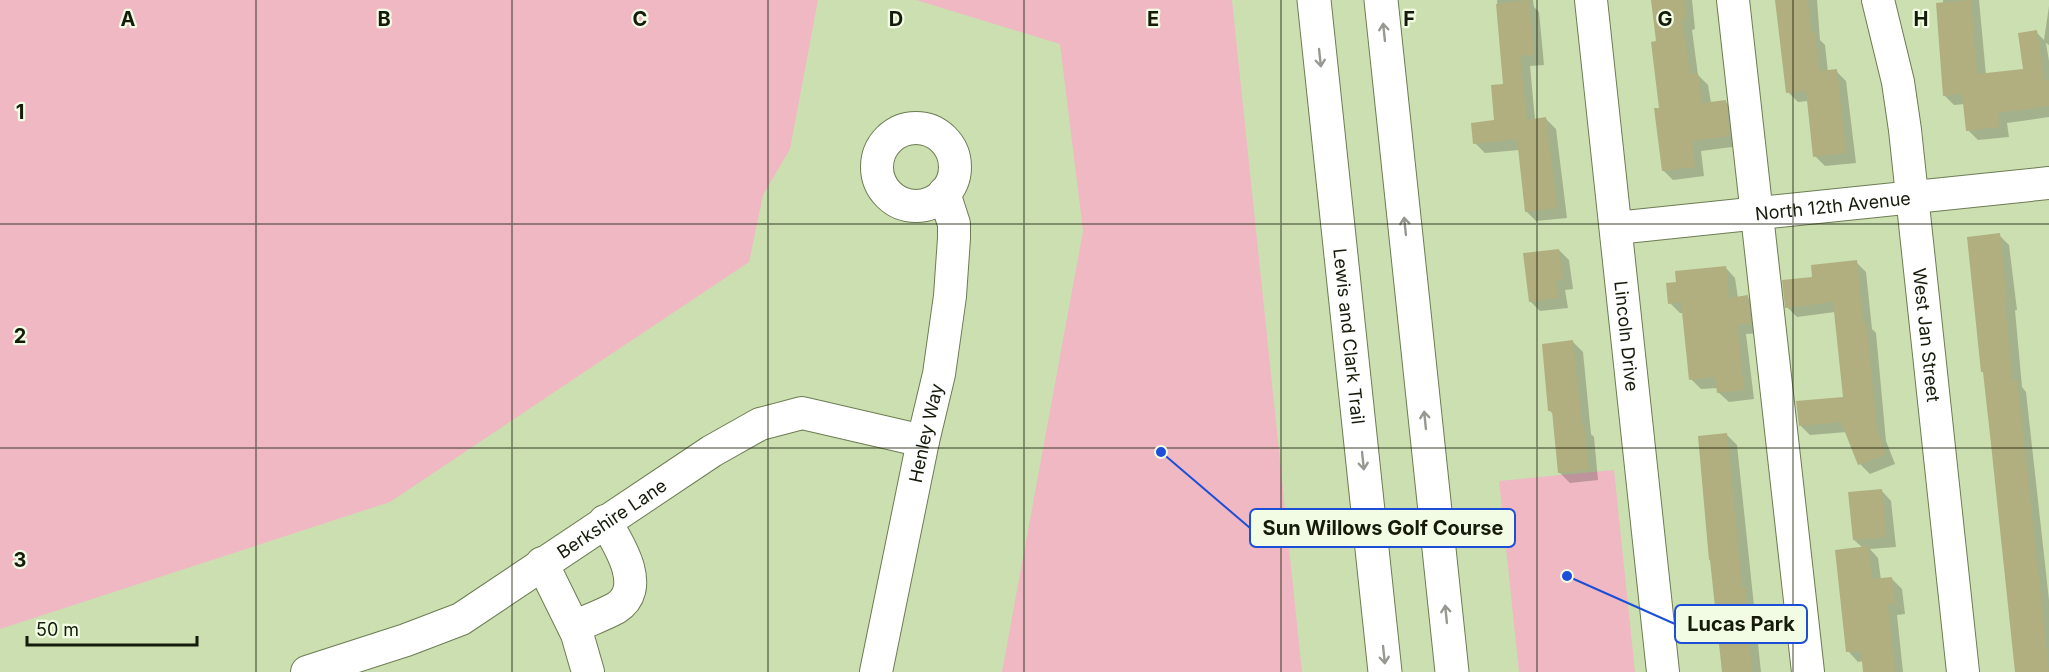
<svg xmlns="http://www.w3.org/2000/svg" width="2049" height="672" font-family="Inter,sans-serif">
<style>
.green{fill:#efb8c3}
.shadow{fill:#0003}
.building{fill:#b1af7f}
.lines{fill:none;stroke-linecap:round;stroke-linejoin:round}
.minor-casing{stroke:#6c7c52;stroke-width:34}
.highway-casing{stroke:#6c7c52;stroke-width:35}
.minor{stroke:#fff;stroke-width:32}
.highway{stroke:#fff;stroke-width:33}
.oneway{stroke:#969891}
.grid{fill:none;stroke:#151b0a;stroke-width:1.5;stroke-opacity:0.55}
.labels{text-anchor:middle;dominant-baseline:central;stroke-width:4.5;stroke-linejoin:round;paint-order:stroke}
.street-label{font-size:18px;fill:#151b0a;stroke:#f2fce5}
.grid-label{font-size:20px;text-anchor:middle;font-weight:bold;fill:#151b0a;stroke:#f2fce5;stroke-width:4.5;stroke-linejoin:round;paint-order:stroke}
.leader{fill:none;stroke:#1d4ed8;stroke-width:2}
.callout-dot{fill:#1d4ed8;stroke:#f2fce5;stroke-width:2}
.callout{fill:#f2fce5;stroke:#1d4ed8;stroke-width:2}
.callout-label{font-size:20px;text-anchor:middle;font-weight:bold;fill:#151b0a}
</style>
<rect width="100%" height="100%" fill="#ccdfb1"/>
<g class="green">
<polygon points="0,0 818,0 790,149 763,195 749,262 390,502 0,629"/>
<polygon points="916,0 1232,0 1302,672 1002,672 1083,231 1060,44"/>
<polygon points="1614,470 1635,672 1519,672 1499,481"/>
</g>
<g class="shadow">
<polygon points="1497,0 1533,0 1534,7 1539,12 1544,65 1530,66 1535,120 1546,119 1556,129 1567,218 1536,221 1526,211 1519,150 1485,153 1475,143 1496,122 1505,85"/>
<polygon points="1653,0 1692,0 1695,29 1692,30 1698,75 1708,85 1711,103 1725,101 1736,112 1740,146 1701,151 1704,176 1673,180 1663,170 1657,42"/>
<polygon points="1777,0 1817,0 1820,40 1825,45 1828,72 1836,71 1846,81 1856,163 1825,166 1815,156 1808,101 1798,102 1788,92"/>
<polygon points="1943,0 1979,0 1986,75 2024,71 2036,32 2044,40 2049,6 2049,45 2046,43 2049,61 2049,117 2007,123 2009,137 1978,140 1968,130 1965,104 1954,105 1944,95"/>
<polygon points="1999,235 2009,245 2017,310 2015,310 2022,387 2026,392 2049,600 2049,672 2018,672"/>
<polygon points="1559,250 1569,260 1573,289 1565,290 1568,308 1540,311 1530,301"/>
<polygon points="1856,262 1866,272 1872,329 1876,333 1886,441 1895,464 1870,474 1860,464 1847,432 1810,435 1800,425 1845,398 1835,312 1797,317 1787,307 1814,278"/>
<polygon points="1725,267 1735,278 1738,298 1747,297 1758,307 1760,333 1746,334 1754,399 1729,402 1718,392 1718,388 1701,389 1691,379 1683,313 1680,313 1670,303 1678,283"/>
<polygon points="1573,342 1583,352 1591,434 1594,437 1598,480 1570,483 1560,473 1554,415 1550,411"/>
<polygon points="1726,434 1737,445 1761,672 1723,672"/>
<polygon points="1881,490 1891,501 1896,547 1870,549 1878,558 1881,580 1892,579 1902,589 1905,614 1897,615 1903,672 1865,672 1863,661 1858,662 1848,651 1863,548 1854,540"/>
</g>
<g class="building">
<polygon points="1529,0 1534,55 1520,56 1527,120 1546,117 1557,208 1525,212 1517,139 1473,144 1471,123 1494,120 1491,85 1503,84 1496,4"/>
<polygon points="1651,0 1684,0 1686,19 1682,20 1690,74 1698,73 1702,103 1726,100 1730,136 1692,141 1695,167 1662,171 1654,108 1659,108 1651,42 1656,41"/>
<polygon points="1775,0 1808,0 1811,33 1815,33 1819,71 1837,69 1846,153 1813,157 1806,91 1786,93"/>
<polygon points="1971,0 1977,74 2023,69 2018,33 2037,30 2044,81 2049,80 2049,106 1998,113 1999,127 1966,131 1962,94 1943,96 1936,3"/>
<polygon points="2000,233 2007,300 2005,300 2012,381 2017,380 2049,672 2015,672 1991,444 1983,372 1981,372 1967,237"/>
<polygon points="1559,249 1563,279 1556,280 1558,298 1529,302 1523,253"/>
<polygon points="1857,260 1863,322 1866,322 1877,430 1886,454 1858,465 1841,422 1799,426 1796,401 1843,397 1833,302 1785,308 1782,280 1812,277 1811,265"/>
<polygon points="1726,266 1729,298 1748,295 1751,323 1737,325 1744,390 1717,393 1715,377 1689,380 1681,302 1668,304 1666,283 1676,282 1675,271"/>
<polygon points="1573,340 1582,426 1584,425 1589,470 1558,473 1552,411 1548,411 1542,344"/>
<polygon points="1727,433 1742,587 1745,587 1752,672 1722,672 1710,560 1709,560 1698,436"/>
<polygon points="1882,489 1886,537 1853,540 1848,492"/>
<polygon points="1868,546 1872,579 1892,577 1895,604 1888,605 1895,672 1863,672 1861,651 1846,652 1835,550"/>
</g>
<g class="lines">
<defs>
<g id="minor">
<path id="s1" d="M1591,0L1663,672"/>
<polyline points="1733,0 1808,672"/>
<path id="s2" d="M1878,0L1898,82L1905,130L1963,672"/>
<circle cx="916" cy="167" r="39"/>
<path id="s3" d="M1616,228L2049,183"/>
<polyline points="542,563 577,634 588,672"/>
<path d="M574,627C587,621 603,615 616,608C648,588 618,543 605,521"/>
<path id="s4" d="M307,672L406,640L461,619L712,451L760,424L802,413L923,441"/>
<path id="s5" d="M876,672L923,441L939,374L950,296L954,238V224L944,193"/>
</g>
<g id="highway">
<path id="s6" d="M1314,0L1385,672"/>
<polyline points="1381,0 1452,672"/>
</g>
</defs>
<use href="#minor" class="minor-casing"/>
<use href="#highway" class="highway-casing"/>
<use href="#minor" class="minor"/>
<use href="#highway" class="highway"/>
</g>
<defs><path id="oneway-shaft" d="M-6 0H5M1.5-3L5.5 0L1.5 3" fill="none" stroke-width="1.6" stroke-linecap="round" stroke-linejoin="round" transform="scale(1.5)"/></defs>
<g class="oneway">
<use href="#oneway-shaft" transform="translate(1384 32) rotate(-96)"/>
<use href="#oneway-shaft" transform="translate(1320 58) rotate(84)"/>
<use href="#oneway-shaft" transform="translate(1405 226) rotate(-96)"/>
<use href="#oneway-shaft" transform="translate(1425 420) rotate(-96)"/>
<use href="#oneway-shaft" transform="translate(1363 461) rotate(84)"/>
<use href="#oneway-shaft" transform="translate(1446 614) rotate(-96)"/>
<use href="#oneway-shaft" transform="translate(1384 655) rotate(84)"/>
</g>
<path class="grid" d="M256,0V672M512,0V672M768,0V672M1024,0V672M1281,0V672M1537,0V672M1793,0V672M0,224H2049M0,448H2049"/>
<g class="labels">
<g class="street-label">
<text stroke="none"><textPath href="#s3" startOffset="218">North 12th Avenue</textPath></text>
<text stroke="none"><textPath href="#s2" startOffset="339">West Jan Street</textPath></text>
<text stroke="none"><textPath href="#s6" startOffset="338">Lewis and Clark Trail</textPath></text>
<text stroke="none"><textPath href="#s1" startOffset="338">Lincoln Drive</textPath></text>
<text stroke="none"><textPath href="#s5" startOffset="244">Henley Way</textPath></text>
<text stroke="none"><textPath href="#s4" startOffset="344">Berkshire Lane</textPath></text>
</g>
</g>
<g class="grid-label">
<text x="128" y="26">A</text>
<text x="384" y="26">B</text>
<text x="640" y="26">C</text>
<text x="896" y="26">D</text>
<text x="1153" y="26">E</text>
<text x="1409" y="26">F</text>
<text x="1665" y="26">G</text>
<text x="1921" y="26">H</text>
<text x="20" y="119">1</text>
<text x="20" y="343">2</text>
<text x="20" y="567">3</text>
</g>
<path class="leader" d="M1161 452L1250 528M1567 576L1675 624"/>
<g class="callout-dot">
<circle cx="1161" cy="452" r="6"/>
<circle cx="1567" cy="576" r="6"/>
</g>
<g class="callout">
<rect x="1250" y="509" width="265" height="38" rx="6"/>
<rect x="1675" y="605" width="132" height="38" rx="6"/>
</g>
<g class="callout-label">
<text x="1383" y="535">Sun Willows Golf Course</text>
<text x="1741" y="631">Lucas Park</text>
</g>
<path d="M27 636v9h170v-9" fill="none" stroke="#151b0a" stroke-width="3"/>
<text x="36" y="636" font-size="18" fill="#151b0a" stroke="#f2fce5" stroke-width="4.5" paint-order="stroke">50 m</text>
</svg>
